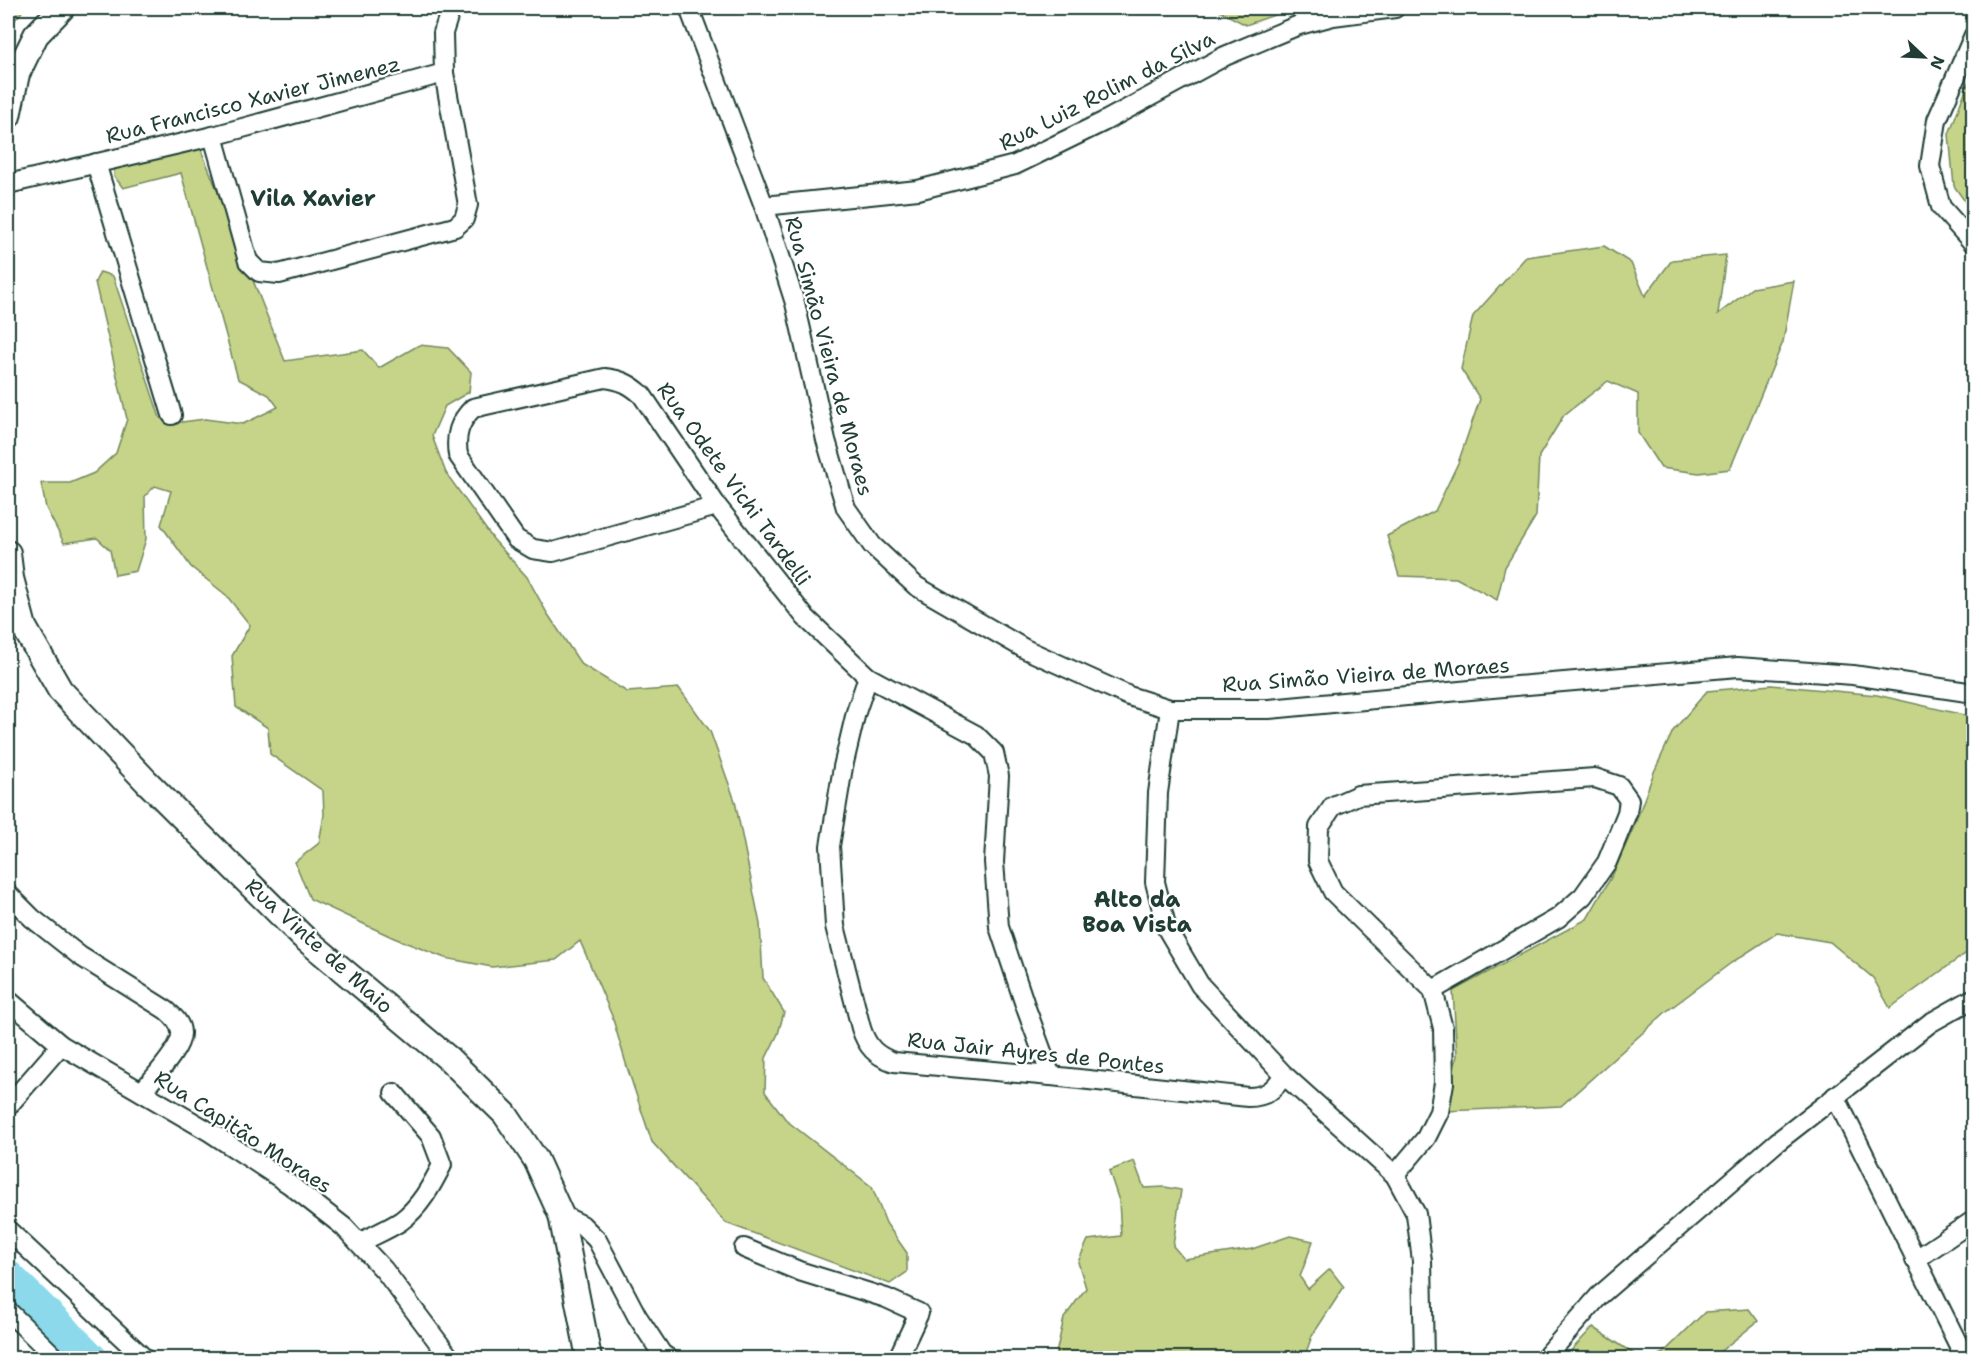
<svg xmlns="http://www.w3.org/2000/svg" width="1981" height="1366" font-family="'Shantell Sans',sans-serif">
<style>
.green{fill:#c5d488;stroke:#72885e;stroke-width:1.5}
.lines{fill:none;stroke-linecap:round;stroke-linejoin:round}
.river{stroke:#8cd9ec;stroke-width:32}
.minor-casing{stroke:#1f3d34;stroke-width:22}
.major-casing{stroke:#1f3d34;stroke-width:28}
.minor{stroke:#fff;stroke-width:18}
.major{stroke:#fff;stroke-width:24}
.labels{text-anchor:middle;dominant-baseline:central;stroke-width:4.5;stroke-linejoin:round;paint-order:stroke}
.street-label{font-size:21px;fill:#1f3d34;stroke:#fff}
.neighbourhood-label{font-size:22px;font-weight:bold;fill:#1f3d34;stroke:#fff}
</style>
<rect width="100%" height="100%" fill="#fff"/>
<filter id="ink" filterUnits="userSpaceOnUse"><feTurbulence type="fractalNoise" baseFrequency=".0167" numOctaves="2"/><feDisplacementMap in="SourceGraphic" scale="12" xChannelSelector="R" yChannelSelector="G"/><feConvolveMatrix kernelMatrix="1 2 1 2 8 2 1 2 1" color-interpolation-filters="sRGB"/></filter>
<g filter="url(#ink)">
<g class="green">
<polygon points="8,8 25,8 14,21 8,33"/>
<polygon points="1214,8 1294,8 1246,25"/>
<polygon points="1973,70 1973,213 1954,186 1949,134"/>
<polygon points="200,147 285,361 363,350 379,368 419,345 448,348 471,372 469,392 445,406 432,436 446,473 493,539 527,577 547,613 581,664 627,692 679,688 710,731 735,801 760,924 763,978 784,1012 778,1034 766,1058 765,1092 787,1121 872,1187 886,1223 907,1253 907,1272 890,1284 726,1223 652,1142 627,1067 612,1016 580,941 556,960 492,967 445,958 394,938 310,899 295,862 319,843 324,815 323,791 270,754 268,728 236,707 232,656 250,625 226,595 191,567 161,525 171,491 155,486 145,496 146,539 136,571 115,575 110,550 97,538 64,543 46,508 41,483 70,483 94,473 116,453 127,419 95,282 100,272 113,276 160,418 174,423 205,419 243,424 278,407 269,395 238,379 181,173 123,188 114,176 115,164"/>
<polygon points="1604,246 1631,263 1645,296 1672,260 1726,255 1718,314 1752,288 1794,281 1783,342 1730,469 1699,473 1661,468 1638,433 1638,394 1608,381 1564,415 1539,456 1536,516 1505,567 1497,600 1456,578 1399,576 1387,536 1435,511 1458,463 1480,399 1461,369 1473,316 1526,257"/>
<polygon points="1771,685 1877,695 1973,717 1973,948 1890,1008 1873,978 1830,942 1777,933 1731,963 1667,1011 1561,1106 1446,1111 1457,1055 1453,991 1587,919 1613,874 1635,824 1654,772 1673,731 1707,691"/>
<polygon points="1134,1161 1144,1188 1165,1187 1181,1190 1173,1246 1184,1259 1252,1249 1290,1236 1313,1241 1300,1277 1308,1289 1330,1269 1344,1287 1312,1336 1304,1358 1118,1358 1114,1357 1113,1358 1055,1358 1064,1318 1086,1288 1078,1262 1088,1240 1121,1236 1119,1201 1109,1171"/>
<polygon points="1749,1309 1758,1321 1712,1358 1652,1358 1663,1353 1705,1312"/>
<polygon points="1593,1327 1640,1358 1564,1358"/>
</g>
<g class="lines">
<polyline class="river" points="8,1276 91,1358"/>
<defs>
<g id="minor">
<polyline points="689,8 764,206 795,303 826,440 846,508 872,545 916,586 1025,649 1129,696 1170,709 1269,709 1481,689 1738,667 1853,675 1974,693"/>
<polyline points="1974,35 1937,120 1930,166 1941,207 1974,244"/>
<polyline points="213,136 248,261 259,272 279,274 455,227 464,219 468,205 444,73"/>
<polyline points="96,163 172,415"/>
<polyline points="8,184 213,136 444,73 443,33 451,8"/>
<polyline points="764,206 918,190 1015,165 1103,122 1225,56 1299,25 1333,16 1395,8"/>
<path d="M717,506L553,552L533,549L516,539L458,455C455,435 459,422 473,408L605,378C621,380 630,384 642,395L717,506L805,617L868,677L976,735L994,753L999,776L994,862L999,927L1026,1008L1051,1076"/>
<path d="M868,677L856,712L843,767L830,846L835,926L861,1028C867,1047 876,1056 894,1062L1051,1076L1248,1097C1266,1097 1274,1090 1284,1075"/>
<polyline points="1170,709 1158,793 1155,882 1167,929 1200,985 1284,1075 1395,1175 1416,1214 1422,1261 1424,1358"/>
<path d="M8,894L32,918L80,956L166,1010C173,1016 181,1023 181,1033C182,1049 152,1079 142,1092"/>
<polyline points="8,1000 61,1045 210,1132 289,1184 344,1227 384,1270 450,1358"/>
<polyline points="1835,1096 1965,1358"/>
<polyline points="8,1106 61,1045"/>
<polyline points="1395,1175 1426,1138 1439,1112 1444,1083 1443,1028 1433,990 1333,892 1318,861 1319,827 1333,806 1358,795 1595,778 1619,786 1629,800 1627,813 1607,862 1583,896 1558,918 1433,990"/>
<polyline points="561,1215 582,1225 597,1240 637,1316 662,1354 668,1358"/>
<polyline points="8,1230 144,1358"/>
<path d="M359,1243C372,1236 389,1229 401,1221C420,1207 432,1185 442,1165L431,1136L394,1093"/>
<polyline points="744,1248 799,1271 886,1298 919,1313 898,1358"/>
<polyline points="1915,1260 1974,1220"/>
<polyline points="8,1311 56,1358"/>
<polyline points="1545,1358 1599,1296 1777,1142 1930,1023 1974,998"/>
</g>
<g id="major">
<polyline points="8,116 17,74 36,35 62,8"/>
<polyline points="8,553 11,578 24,627 60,690 146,781 302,936 449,1059 505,1114 536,1160 561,1215 589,1358"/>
</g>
</defs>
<use href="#minor" class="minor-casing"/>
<use href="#major" class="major-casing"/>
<use href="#minor" class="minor"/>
<use href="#major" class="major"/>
</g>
</g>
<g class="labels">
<g class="street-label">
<text transform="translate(1107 91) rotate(-27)">Rua Luiz Rolim da Silva</text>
<text transform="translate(253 100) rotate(-14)">Rua Francisco Xavier Jimenez</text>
<text transform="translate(829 356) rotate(75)">Rua Simão Vieira de Moraes</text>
<text transform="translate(734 484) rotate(54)">Rua Odete Vichi Tardelli</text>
<text transform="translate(1366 675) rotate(-4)">Rua Simão Vieira de Moraes</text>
<text transform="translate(319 946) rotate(42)">Rua Vinte de Maio</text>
<text transform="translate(1036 1053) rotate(6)">Rua Jair Ayres de Pontes</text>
<text transform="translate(243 1132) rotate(33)">Rua Capitão Moraes</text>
</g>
<g class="neighbourhood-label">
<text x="313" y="198">Vila Xavier</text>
<text x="1137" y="899">Alto da<tspan x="1137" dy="25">Boa Vista</tspan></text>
</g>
</g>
<rect width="1981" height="1366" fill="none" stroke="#fff" stroke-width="30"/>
<rect x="15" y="15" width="1951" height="1336" fill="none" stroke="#1f3d34" stroke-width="2" filter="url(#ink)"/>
<g transform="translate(1924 57) rotate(113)" stroke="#ffffff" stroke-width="4.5" paint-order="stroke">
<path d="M0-4.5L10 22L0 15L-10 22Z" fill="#1f3d34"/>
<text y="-9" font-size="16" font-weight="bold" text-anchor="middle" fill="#1f3d34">N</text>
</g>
</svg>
